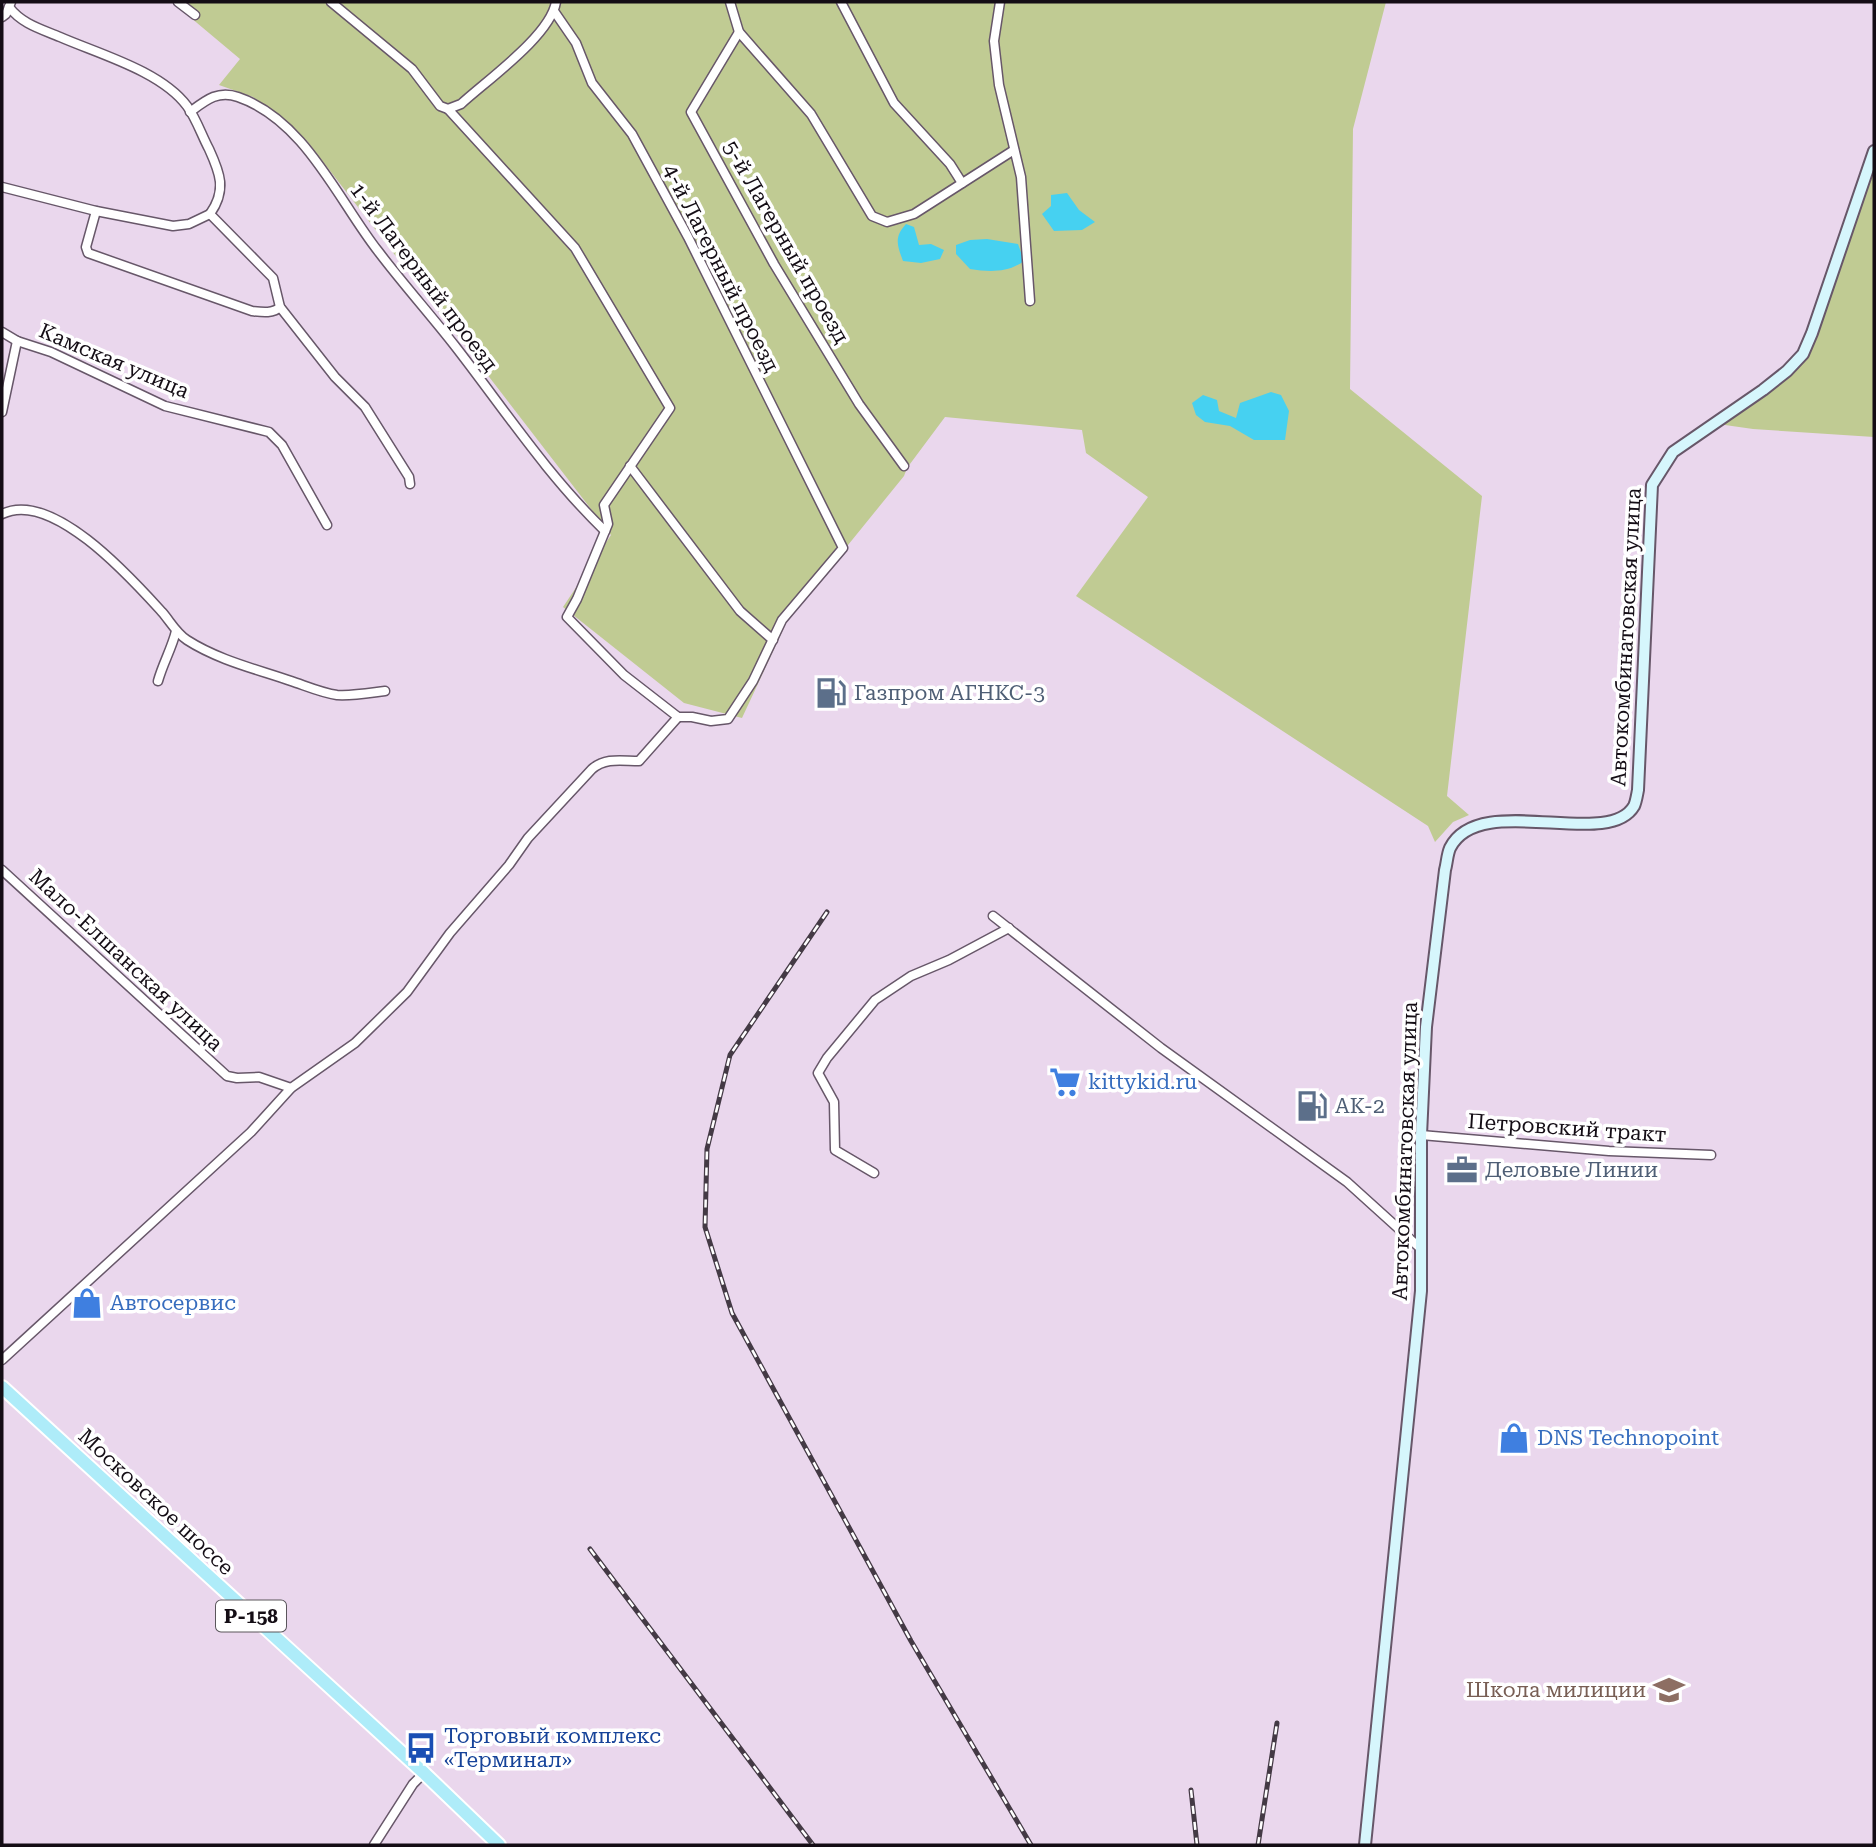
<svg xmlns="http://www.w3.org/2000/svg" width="1876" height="1847" font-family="'Roboto Serif',serif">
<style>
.green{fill:#c0cb93}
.water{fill:#46d1f1}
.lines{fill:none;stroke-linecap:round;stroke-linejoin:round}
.street-casing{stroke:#675769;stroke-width:11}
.secondary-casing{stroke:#675769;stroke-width:14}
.primary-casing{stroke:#fff;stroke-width:16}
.street{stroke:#fff;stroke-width:8}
.secondary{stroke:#d6f6fc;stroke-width:10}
.primary{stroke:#aeecf9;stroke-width:12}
.rail-casing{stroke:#443a45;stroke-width:5}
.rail{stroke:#fff;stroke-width:2.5;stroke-dasharray:8;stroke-linecap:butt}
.labels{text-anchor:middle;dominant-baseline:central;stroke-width:7;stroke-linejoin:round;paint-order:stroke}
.shield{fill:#fff;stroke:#5a565b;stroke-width:2}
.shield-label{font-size:19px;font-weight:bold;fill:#140d15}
.street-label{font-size:21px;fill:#140d15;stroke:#fff}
.service-label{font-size:21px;fill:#4e5e75;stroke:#fff;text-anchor:start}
.shop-label{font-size:21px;fill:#366cbe;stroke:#fff;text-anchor:start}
.education-label{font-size:21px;fill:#785e54;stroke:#fff;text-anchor:end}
.transit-label{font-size:21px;fill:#164399;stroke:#fff;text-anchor:start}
</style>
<rect width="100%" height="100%" fill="#ead7ed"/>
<g class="green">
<polygon points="172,2 1386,2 1353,129 1350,389 1482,496 1447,796 1469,815 1453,822 1435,842 1428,826 1076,596 1148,497 1086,453 1082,430 945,417 907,468 904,476 788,619 742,718 684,703 563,607 611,535 307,141 253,97 219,85 240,59"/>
<polygon points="1874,151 1874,437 1753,429 1725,425 1720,419 1803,354"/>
</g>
<g class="water">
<polygon points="1067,193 1079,210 1095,222 1082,230 1054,231 1042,214 1051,206 1051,195"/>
<path d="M906,224L914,227L919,245L931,244L944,250L940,259L921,263L903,261C897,245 894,237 906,224Z"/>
<path d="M987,239L1018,244L1024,261C1008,273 989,272 970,269L956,254V245L970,240Z"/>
<polygon points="1271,392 1281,395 1289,411 1285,440 1254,440 1230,426 1205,422 1196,415 1192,403 1203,395 1217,400 1219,411 1236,418 1240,403"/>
</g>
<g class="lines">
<defs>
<g id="street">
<polyline points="178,2 195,15"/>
<polyline points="331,2 412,69 440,106 448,109"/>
<polyline points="730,2 739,32 811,114 872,216 887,222 914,214 1014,150"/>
<polyline points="841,2 894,103 950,164 962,183"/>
<polyline points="1000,2 994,41 999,85 1021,177 1030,301"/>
<path d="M9,7C22,24 41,29 60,37C99,54 161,71 187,106C196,118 202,136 209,149C220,173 227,190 210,214"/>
<path d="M554,11L576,43L592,83L632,134L688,237L843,548L782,620L753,681L728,719L711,721L692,717H678L624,675L567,617L577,599L608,524L604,505L670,408L575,248L448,109L461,104C487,80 550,36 556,2"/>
<polyline points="2,17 6,14 11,2"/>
<polyline points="739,32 691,112 774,264 859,404 904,466"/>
<path d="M190,112C206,100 218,90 238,97C305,120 338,200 378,251C403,284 430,314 455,346C504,409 547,475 605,531"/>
<polyline points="2,187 96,211 173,226 189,224 210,214"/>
<path d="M96,211L86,247L88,253L252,311C261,312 273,314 280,307"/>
<polyline points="210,214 273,278 280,307 335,377 365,407 409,477 410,484"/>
<polyline points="2,332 17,341 51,352 165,406 269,432 282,445 327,525"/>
<polyline points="2,412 17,341"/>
<polyline points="630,466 740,611 773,640"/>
<path d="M2,514C52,489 132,579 162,612C170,621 176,633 187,640C218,660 256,669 291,681C306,686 322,693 337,695C353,696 369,693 385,691"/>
<path d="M158,681C163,663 172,648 176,631"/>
<polyline points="2,870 227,1076 237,1078 259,1077 291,1088"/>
<polyline points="993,916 1161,1048 1347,1182 1420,1248"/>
<polyline points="1421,1135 1609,1151 1711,1155"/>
<polyline points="874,1173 835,1150 834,1102 818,1073 827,1058 875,1000 911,976 949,960 1009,928"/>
<path d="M2,1360L251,1132L291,1088L355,1043L407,992L450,933L509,865L528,838L592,769C606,757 622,761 639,761L678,717"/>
<polyline points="374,1845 413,1784 424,1773"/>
</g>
<path id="secondary" d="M1365,1845L1421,1291V1135L1426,1027L1445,870C1447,863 1447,855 1450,848C1479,790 1608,851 1634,806C1636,802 1637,795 1638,790L1652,485L1673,452L1763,390L1787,371L1803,354L1812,333L1874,151"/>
<polyline id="primary" points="2,1387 424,1773 499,1845"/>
</defs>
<use href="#street" class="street-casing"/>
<use href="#secondary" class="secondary-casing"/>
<use href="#primary" class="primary-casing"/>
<use href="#street" class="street"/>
<use href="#secondary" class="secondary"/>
<use href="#primary" class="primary"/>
<defs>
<g id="rail">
<polyline points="827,912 730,1055 707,1149 705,1227 732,1313 911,1641 1031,1845"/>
<polyline points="590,1549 813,1845"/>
<polyline points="1191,1790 1197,1845"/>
<polyline points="1258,1845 1277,1723"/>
</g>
</defs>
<use href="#rail" class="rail-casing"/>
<use href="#rail" class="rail"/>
</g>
<defs>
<symbol id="fuel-bare" viewBox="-9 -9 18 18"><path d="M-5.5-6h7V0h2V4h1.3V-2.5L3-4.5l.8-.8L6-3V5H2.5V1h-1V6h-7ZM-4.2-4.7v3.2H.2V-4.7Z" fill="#5c6f8a" stroke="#fff" stroke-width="2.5" paint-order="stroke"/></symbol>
<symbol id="supermarket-bare" viewBox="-9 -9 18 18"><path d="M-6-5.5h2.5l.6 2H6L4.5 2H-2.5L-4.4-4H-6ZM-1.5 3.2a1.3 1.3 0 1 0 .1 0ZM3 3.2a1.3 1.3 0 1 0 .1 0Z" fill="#3f7fe0" stroke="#fff" stroke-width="2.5" paint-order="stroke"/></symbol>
<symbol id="office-bare" viewBox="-9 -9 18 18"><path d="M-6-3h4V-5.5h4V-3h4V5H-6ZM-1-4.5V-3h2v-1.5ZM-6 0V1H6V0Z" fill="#5c6f8a" stroke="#fff" stroke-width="2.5" paint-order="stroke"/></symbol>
<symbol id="shop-bare" viewBox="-9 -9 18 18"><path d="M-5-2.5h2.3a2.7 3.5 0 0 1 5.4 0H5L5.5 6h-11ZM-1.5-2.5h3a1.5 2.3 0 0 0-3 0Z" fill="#3f7fe0" stroke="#fff" stroke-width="2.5" paint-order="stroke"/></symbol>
<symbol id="university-bare" viewBox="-9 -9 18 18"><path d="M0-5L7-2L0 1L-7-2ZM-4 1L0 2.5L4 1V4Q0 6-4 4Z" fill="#8d6e63" stroke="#fff" stroke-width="2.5" paint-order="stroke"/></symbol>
<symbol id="bus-bare" viewBox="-9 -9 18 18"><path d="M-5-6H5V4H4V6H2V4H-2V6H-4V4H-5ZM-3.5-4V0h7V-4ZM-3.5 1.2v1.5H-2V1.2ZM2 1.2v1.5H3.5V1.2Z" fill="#1a4fb4" stroke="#fff" stroke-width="2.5" paint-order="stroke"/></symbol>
</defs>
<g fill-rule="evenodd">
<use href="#fuel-bare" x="809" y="671" width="44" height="44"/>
<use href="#supermarket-bare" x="1043" y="1060" width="44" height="44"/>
<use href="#fuel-bare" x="1290" y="1084" width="44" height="44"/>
<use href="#office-bare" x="1440" y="1148" width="44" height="44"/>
<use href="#shop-bare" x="65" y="1281" width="44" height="44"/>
<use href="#shop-bare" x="1492" y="1416" width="44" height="44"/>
<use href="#university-bare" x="1647" y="1668" width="44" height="44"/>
<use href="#bus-bare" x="399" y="1726" width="44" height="44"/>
</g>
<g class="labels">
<rect class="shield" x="216" y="1600.5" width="70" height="31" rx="5"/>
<g class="shield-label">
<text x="251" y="1616">Р-158</text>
</g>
<g class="street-label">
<text transform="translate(786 242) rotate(60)">5-й Лагерный проезд</text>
<text transform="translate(721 268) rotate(63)">4-й Лагерный проезд</text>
<text transform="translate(424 277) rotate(53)">1-й Лагерный проезд</text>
<text transform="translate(114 361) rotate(23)">Камская улица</text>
<text transform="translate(1626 637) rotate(-87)">Автокомбинатовская улица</text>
<text transform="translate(126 960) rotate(43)">Мало-Елшанская улица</text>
<text transform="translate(1567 1128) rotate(4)">Петровский тракт</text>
<text transform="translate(1405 1151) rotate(-88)">Автокомбинатовская улица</text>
<text transform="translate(156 1502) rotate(43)">Московское шоссе</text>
</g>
<g class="service-label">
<text x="854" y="693">Газпром АГНКС-3</text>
<text x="1335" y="1106">АК-2</text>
<text x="1485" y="1170">Деловые Линии</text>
</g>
<g class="shop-label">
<text x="1088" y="1082">kittykid.ru</text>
<text x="110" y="1303">Автосервис</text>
<text x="1537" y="1438">DNS Technopoint</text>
</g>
<g class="education-label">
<text x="1646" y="1690">Школа милиции</text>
</g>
<g class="transit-label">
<text x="444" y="1736">Торговый комплекс<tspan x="444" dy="24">«Терминал»</tspan></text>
</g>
</g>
<rect width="1876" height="1847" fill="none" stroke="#140d15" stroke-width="7"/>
</svg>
